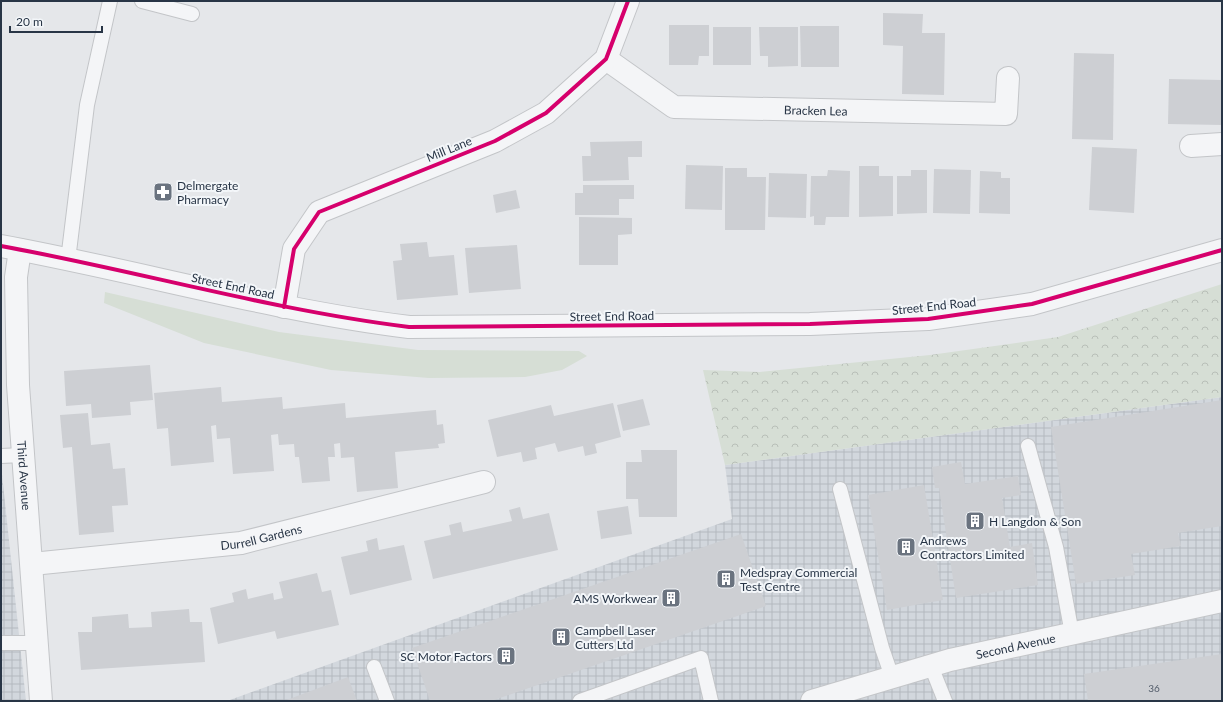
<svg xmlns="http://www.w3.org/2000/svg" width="1223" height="702" font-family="Lato,sans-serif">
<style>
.industrial{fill:url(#industrial-grid)}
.grass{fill:#d6ded5}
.forest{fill:url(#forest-crowns)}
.building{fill:#cdcfd3}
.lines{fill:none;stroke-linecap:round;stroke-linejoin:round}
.service-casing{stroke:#c3c5c8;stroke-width:16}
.minor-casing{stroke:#c3c5c8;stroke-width:24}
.tertiary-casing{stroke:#c3c5c8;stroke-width:24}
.service{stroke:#f4f5f7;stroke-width:14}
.minor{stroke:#f4f5f7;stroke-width:22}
.tertiary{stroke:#f4f5f7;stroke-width:22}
.cycleway-casing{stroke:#f3f6f9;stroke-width:6}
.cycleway{stroke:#d6006c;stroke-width:4}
.labels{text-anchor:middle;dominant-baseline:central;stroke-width:4;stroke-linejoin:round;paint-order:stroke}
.number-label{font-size:10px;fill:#525c6a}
.street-label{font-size:12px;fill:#283546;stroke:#f3f6f9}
.poi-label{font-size:12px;fill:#283546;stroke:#f3f6f9;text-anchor:start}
</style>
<defs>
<pattern id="industrial-grid" width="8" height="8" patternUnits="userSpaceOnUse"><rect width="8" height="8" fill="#d2d7dd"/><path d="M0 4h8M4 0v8" fill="none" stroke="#b4b9bf"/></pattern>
<pattern id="forest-crowns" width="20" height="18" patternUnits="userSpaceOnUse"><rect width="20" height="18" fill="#d6ded5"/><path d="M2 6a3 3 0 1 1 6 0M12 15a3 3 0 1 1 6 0" fill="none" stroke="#b8bfb8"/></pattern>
</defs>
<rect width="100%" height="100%" fill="#e5e7ea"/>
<g class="industrial">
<polygon points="1222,397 1222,701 227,701 732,519 725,465"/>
<polygon points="1,465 26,701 1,701"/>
</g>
<polygon class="grass" points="105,292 279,332 418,350 579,351 587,356 562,370 525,377 429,378 331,370 204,343 104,303"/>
<polygon class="forest" points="1222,284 1222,397 725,465 703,370 760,372 930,355 1058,337"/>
<g class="building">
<polygon points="883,13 923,14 922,33 945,33 944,95 902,94 903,46 883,45"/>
<polygon points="669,25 709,25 709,56 699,56 698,65 669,65"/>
<polygon points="800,26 839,26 839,67 801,67"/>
<rect x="713" y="27" width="38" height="38"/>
<polygon points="759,27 798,27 798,66 768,67 768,56 760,56"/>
<polygon points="1074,53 1114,54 1113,140 1072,139"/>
<polygon points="1169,79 1222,80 1222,125 1168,124"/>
<polygon points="642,141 642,157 628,157 629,180 583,181 582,156 591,156 590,142"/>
<polygon points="1092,147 1137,149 1134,213 1089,210"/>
<polygon points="686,165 723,166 722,210 685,209"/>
<polygon points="859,166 879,166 879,176 893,176 893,216 859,217"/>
<polygon points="725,168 747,168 747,177 766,177 765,230 725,230"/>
<polygon points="934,169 971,170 970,214 933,213"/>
<polygon points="828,170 850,171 849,217 826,217 825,225 814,225 814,216 810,217 811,176 827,176"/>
<polygon points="911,170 927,170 927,213 897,214 897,176 911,176"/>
<polygon points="980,171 1001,172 1001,178 1010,178 1010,214 979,213"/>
<polygon points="769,173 807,174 806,218 768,217"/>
<polygon points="583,185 634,185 634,199 619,199 619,215 575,215 575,193 583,193"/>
<polygon points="516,190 520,208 496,213 493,195"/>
<polygon points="579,217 632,218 632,234 618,235 618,265 579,265"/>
<polygon points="427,242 429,257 454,255 458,295 397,300 393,261 402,260 400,244"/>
<polygon points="517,245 521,289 469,293 465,248"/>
<polygon points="150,365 153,400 130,402 131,415 92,418 91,404 66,406 64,371"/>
<polygon points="221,387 222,402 282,397 283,409 345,403 346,418 436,410 437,425 443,424 445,443 438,444 439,448 395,452 398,488 357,492 354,457 341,458 340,443 334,444 335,457 328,457 330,481 302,483 299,457 295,457 294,444 279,445 278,434 271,435 274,471 233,474 230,438 217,439 216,425 211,426 214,462 171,466 168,428 157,429 154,393"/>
<polygon points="643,399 650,425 623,431 617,405"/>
<polygon points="1222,400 1222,526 1178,533 1181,546 1131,554 1135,575 1076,584 1051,427"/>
<polygon points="613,403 621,437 595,444 597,453 585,456 583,446 558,452 555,443 535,448 537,459 523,462 521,452 497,457 488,420 551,405 554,416"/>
<polygon points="88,413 91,445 110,443 113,469 125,468 128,505 112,506 114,532 79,535 72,447 63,448 60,415"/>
<polygon points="641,450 677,450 677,517 639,517 638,499 626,499 626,462 642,462"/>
<polygon points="961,462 965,484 1018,476 1021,495 1002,498 1010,547 1032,543 1038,585 956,598 939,488 935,488 932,467"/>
<polygon points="924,485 943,600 887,610 868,495"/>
<polygon points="628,506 632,534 601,539 597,511"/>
<polygon points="520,507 523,519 549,513 558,550 433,579 424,541 451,535 449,525 461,522 463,532 512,521 509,510"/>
<polygon points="741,534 766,606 491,701 430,701 412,648"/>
<polygon points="377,538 379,550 404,545 412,580 350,595 341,557 368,551 366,541"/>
<polygon points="317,573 322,592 331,590 339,625 277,639 275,631 218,644 210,608 234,602 232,593 246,589 248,599 273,593 274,600 283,598 279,582"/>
<polygon points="189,609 190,622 202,622 205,662 81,670 78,632 92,632 92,617 128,614 129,628 152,627 151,612"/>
<polygon points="1222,654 1222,701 1088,701 1084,674"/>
<polygon points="348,677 357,701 284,701"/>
</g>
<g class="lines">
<defs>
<g id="service">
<polyline points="142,1 192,14"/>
<polyline points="68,260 87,105 110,1"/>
<polyline points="1028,446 1056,547 1072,634"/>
<polyline points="1,456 23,455"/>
<polyline points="840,489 882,648 892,677"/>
<polyline points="1,643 37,643"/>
<polyline points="931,666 945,701"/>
<polyline points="374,667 387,701"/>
<polyline points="580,701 701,658 711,701"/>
</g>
<g id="minor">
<path id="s1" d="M606,59L674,107L1006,114L1008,78"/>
<polyline points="1191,146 1222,144"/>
<path id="s2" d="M20,250L16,277L18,385L41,701"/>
<polyline points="284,307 294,249 319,212 495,141 546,113 606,59 628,1"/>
<path id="s3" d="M32,564L241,543L484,482"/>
<path id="s4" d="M812,701L950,660L1222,601"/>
</g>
<path id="tertiary" d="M1,246C138,271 271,310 409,327L810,324L928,319L1032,304L1222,250"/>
</defs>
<use href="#service" class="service-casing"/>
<use href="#minor" class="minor-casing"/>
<use href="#tertiary" class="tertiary-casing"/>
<use href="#service" class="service"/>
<use href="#minor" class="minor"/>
<use href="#tertiary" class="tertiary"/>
<defs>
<g id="cycleway">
<path d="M1,246C138,271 271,310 409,327L810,324L928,319L1032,304L1222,250"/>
<polyline points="284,307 294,249 319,212 495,141 546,113 606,59 628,1"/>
</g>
</defs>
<use href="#cycleway" class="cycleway-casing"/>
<use href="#cycleway" class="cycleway"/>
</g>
<defs>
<symbol id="pharmacy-square" viewBox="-11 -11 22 22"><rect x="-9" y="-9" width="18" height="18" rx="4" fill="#6a737f" stroke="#f3f6f9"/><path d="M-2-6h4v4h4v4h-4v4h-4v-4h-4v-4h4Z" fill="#fff"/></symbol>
<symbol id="building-square" viewBox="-11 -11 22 22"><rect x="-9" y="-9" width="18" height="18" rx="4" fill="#6a737f" stroke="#f3f6f9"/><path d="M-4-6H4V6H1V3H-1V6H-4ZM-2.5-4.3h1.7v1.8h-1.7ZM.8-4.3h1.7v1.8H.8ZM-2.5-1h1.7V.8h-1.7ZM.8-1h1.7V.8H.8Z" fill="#fff"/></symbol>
</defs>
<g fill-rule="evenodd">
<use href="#pharmacy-square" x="152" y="181" width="22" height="22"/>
<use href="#building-square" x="964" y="510" width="22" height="22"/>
<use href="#building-square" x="895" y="536" width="22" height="22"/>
<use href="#building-square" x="715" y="568" width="22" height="22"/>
<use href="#building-square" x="660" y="587" width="22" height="22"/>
<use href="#building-square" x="550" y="626" width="22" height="22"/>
<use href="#building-square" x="495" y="645" width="22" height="22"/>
</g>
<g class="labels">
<g class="number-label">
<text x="1154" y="688">36</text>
</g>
<g class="street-label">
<text stroke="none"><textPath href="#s1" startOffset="225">Bracken Lea</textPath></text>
<text transform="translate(449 149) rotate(-22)">Mill Lane</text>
<text transform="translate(233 286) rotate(12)">Street End Road</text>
<text transform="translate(934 306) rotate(-6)">Street End Road</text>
<text transform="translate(612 316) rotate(-1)">Street End Road</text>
<text stroke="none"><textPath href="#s2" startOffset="226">Third Avenue</textPath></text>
<text stroke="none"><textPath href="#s3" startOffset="231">Durrell Gardens</textPath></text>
<text stroke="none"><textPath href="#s4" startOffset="211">Second Avenue</textPath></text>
</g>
<g class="poi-label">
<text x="177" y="185">Delmergate<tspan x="177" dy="14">Pharmacy</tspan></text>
<text x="989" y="521">H Langdon &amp; Son</text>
<text x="920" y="540">Andrews<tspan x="920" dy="14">Contractors Limited</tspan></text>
<text x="740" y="572">Medspray Commercial<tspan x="740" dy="14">Test Centre</tspan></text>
<text x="657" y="598" text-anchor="end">AMS Workwear</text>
<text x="575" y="630">Campbell Laser<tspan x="575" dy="14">Cutters Ltd</tspan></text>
<text x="492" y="656" text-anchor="end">SC Motor Factors</text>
</g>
</g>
<rect width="1223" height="702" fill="none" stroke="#283546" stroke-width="4"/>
<path d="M10 26v6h92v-6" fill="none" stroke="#283546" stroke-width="2"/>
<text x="16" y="26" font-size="12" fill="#283546" stroke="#f3f6f9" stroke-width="3" paint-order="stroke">20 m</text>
</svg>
